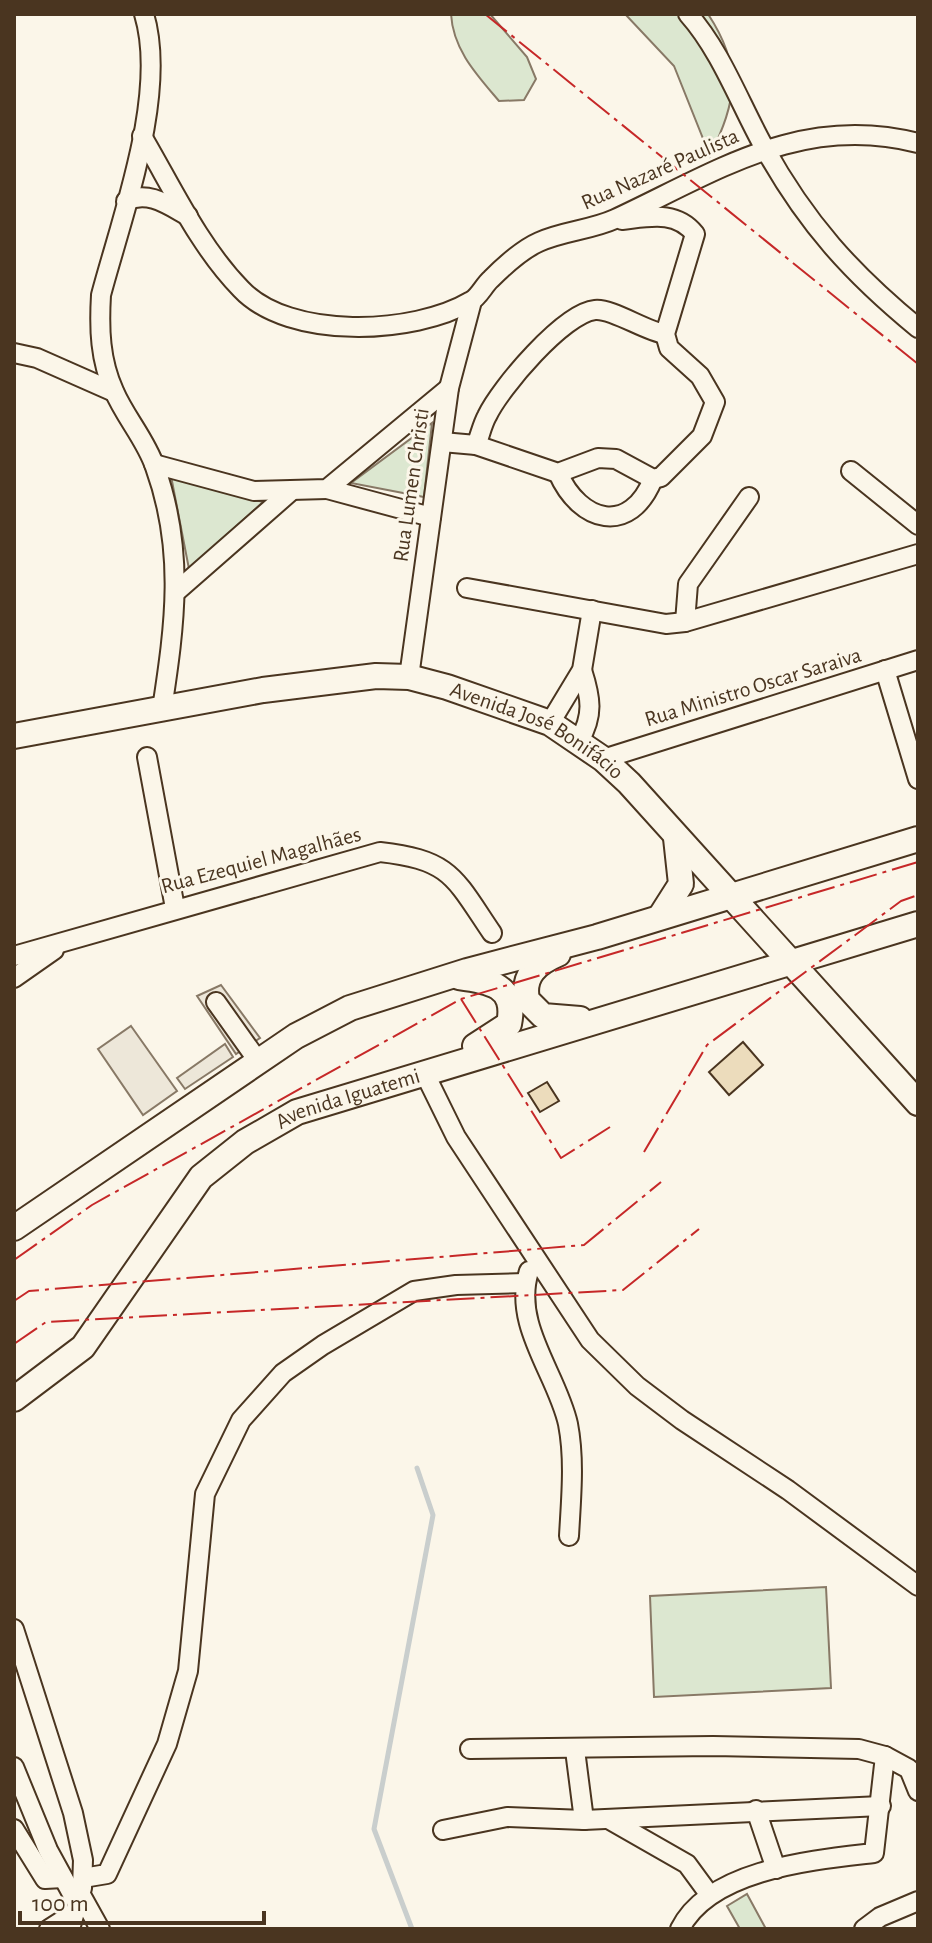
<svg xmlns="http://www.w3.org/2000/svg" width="932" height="1943" font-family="'Alegreya Sans',sans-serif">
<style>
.green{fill:#dce7d0;stroke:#887966;stroke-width:2}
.parking{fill:#ede7d9;stroke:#887966;stroke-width:2}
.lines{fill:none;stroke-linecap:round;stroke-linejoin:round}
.stream{stroke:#c9cecd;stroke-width:5}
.building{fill:#ecdcbc;stroke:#4a3520;stroke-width:2}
.minor-casing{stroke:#4a3520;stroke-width:22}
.major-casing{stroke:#4a3520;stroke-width:28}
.minor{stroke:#fbf6e9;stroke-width:18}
.major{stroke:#fbf6e9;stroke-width:24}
.power{stroke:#c62828;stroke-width:2;stroke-dasharray:28 6 4 6;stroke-linecap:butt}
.labels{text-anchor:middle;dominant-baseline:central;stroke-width:6;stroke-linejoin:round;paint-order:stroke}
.street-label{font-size:22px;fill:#4a3520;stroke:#fbf6e9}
</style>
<rect width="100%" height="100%" fill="#fbf6e9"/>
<g class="green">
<path d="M451,14H490L527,57L536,79L524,100L499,101C477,75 453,50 451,14Z"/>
<path d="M625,14H708C743,67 737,100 710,156L674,66Z"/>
<polygon points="432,423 424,497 351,483"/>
<polygon points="171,476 263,502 189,569"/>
<polygon points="826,1587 831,1688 654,1697 650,1596"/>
<polygon points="747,1894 766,1929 740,1929 727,1906"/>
</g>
<g class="parking">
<polygon points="221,985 260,1038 236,1054 197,996"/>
<polygon points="131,1026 177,1091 143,1115 98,1049"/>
<polygon points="225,1044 233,1057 185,1089 177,1078"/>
</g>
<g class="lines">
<polyline class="stream" points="412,1929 374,1829 433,1515 417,1468"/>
</g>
<g class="building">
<polygon points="743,1042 763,1065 729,1095 709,1072"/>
<polygon points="547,1082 559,1101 540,1112 528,1093"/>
</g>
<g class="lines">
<defs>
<g id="minor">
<path d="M144,14C168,93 122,216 101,295C99,329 100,360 114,391C125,417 146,440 155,467C185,550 175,624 162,709"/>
<path d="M688,14C721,51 740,104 764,147C806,223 851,273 918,328"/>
<path d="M142,136C172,187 199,246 241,289C289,340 414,335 471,301C479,297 484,285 491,279C503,267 523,249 539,242C563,231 591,230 615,219C716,172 801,113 918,143"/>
<path d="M126,201C148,190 168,205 188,216"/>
<polyline points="14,353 37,358 114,392"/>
<path d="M442,442L476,445L558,473L598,458L616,459L653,479L661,477L702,436L715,402L700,376L669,348L665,334L695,234C676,210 649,217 622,220"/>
<path d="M476,445C480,436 482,425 487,416C500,388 564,313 595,310C612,308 645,331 665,334"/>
<polyline points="154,464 254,491 327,489 449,388"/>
<polyline points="851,471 918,525"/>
<path d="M558,473C580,523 630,536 653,479"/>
<polyline points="327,489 431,517"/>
<polyline points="467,588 666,624 685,622 918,554"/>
<polyline points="177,591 290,492"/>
<polyline points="685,622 688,584 749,497"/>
<polyline points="885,670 918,779"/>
<polyline points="409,677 449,388 472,301"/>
<polyline points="550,723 582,670 592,610"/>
<path d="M579,741C594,715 591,698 582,670"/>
<polyline points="147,757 175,908"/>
<polyline points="603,759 918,660"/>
<path d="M14,956L380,852C451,860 454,877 492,933"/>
<polyline points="14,978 54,950"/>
<polyline points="216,1002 258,1061"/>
<polyline points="424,1072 456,1137 590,1340 637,1386 682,1420 788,1490 918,1586"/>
<path d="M529,1271C512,1325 557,1374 568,1424C575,1460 571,1499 569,1536"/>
<polyline points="14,1629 73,1813 83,1860 82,1888 70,1929"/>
<path d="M470,1749L713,1746L859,1749L885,1756L874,1853C814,1860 710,1869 680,1929"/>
<polyline points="575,1750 584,1820"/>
<polyline points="885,1756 909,1769 918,1791"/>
<polyline points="14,1767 48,1850 77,1903"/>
<polyline points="756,1810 776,1869"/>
<polyline points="610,1820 687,1864 709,1894"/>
<polyline points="14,1829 45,1879 63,1878"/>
<polyline points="443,1830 507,1817 584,1820 881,1806"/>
<polyline points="83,1878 107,1874 167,1744 188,1671 205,1494 241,1420 283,1373 323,1345 414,1291 456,1285 525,1283"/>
<polyline points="80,1893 100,1929"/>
<polyline points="49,1929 74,1913"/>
<polyline points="864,1929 880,1917 918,1901"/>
</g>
<g id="major">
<path id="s1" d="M14,736L263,690L376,676L409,677L447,687L550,723L603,759L629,783L918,1103"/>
<polyline points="660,917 681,884 676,838"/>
<path d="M558,954C537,963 522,975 527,1000L543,1016L580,1019"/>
<path d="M459,977C489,981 517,985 509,1024L475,1046"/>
<polyline points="14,1228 296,1036 350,1008 467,971 597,937 918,839"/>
<path id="s2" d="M14,1399L83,1347L201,1177L245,1142L297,1112L918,924"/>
</g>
</defs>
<use href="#minor" class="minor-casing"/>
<use href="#major" class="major-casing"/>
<use href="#minor" class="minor"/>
<use href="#major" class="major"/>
<g class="power">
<polyline points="485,14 918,364"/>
<polyline points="461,999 561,1158 610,1127"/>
<polyline points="644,1152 707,1045 901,901 918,895"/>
<polyline points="14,1260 92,1205 461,999 918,862"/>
<polyline points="14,1301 29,1291 584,1245 661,1182"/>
<polyline points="14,1344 46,1322 623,1290 699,1229"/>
</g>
</g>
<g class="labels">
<g class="street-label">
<text transform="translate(660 169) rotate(-24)">Rua Nazaré Paulista</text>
<text transform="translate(411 485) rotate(-82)">Rua Lumen Christi</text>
<text transform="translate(753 687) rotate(-17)">Rua Ministro Oscar Saraiva</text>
<text stroke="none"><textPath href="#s1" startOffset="540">Avenida José Bonifácio</textPath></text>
<text transform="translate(261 860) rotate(-15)">Rua Ezequiel Magalhães</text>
<text stroke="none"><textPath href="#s2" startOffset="462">Avenida Iguatemi</textPath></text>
</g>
</g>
<rect width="932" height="1943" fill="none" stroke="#4a3520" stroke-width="32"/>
<path d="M20 1911v12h244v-12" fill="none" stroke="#4a3520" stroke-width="4"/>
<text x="32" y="1911" font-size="24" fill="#4a3520" stroke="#fbf6e9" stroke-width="6" paint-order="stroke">100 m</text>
</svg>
